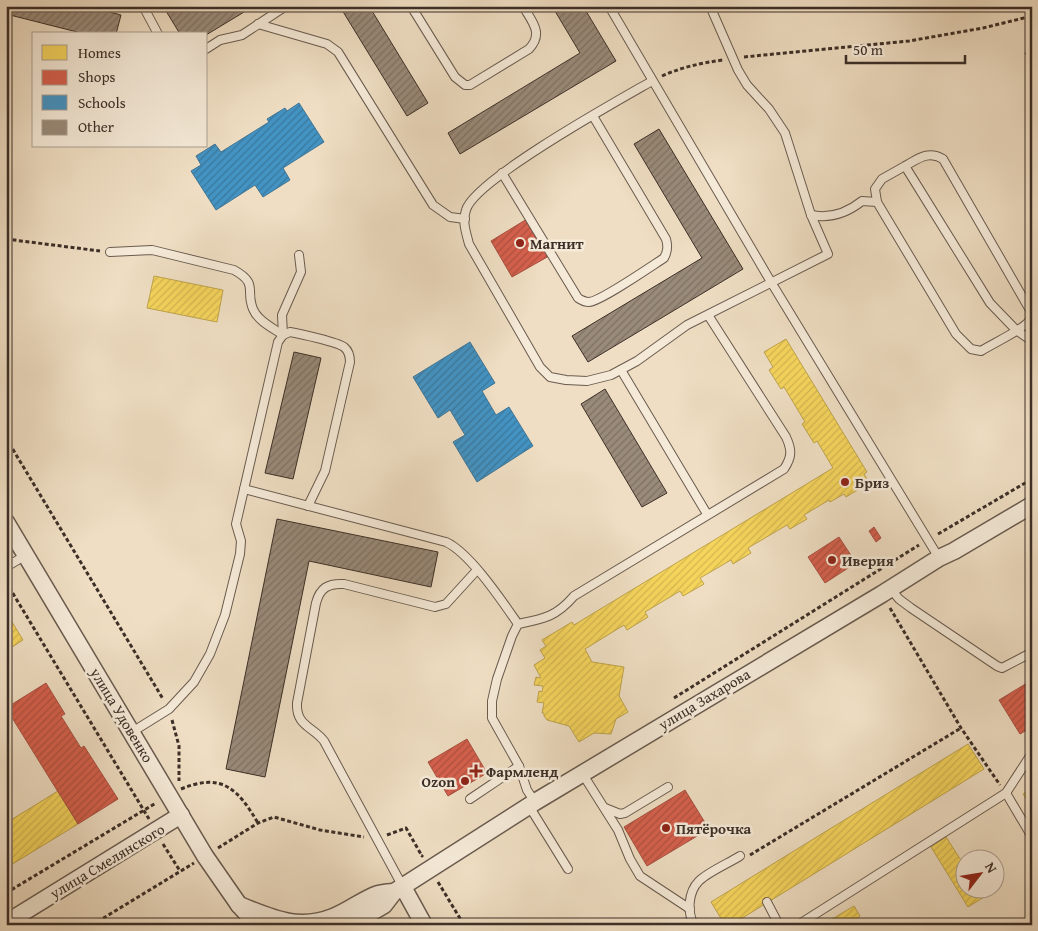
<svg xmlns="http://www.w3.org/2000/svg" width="1038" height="931" font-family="'Gentium Book Plus',serif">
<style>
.homes{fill:url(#homes-hatch);stroke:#bea34c}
.shops{fill:url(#shops-hatch);stroke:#a85142}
.schools{fill:url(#schools-hatch);stroke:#417594}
.building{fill:url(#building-hatch);stroke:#3c2f28}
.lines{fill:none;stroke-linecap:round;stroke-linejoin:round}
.service-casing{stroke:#695b4f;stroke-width:10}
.minor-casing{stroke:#695b4f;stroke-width:19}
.path{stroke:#3c2f28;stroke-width:3;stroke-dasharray:4 2.5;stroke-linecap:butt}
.service{stroke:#f5ead8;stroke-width:8}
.minor{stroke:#f5ead8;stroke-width:16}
.poi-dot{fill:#8f2418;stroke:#f5ead8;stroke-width:2}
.labels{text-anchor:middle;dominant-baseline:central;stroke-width:5;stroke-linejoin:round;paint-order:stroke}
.poi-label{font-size:15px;font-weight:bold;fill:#3c2f28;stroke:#f5ead8;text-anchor:start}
.street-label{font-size:15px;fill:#3c2f28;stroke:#f5ead8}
</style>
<defs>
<pattern id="homes-hatch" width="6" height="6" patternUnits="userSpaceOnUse" patternTransform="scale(1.25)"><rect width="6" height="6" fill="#f6d55c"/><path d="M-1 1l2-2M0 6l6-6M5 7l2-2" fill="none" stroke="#d4b750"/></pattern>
<pattern id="shops-hatch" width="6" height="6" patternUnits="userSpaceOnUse" patternTransform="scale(1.25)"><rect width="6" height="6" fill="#d6604d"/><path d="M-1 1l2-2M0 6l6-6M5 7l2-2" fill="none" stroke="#af5040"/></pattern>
<pattern id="schools-hatch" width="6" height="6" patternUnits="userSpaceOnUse" patternTransform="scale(1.25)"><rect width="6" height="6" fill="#4393c3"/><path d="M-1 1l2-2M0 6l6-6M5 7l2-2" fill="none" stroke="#39789e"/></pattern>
<pattern id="building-hatch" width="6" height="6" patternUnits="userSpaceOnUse" patternTransform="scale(1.25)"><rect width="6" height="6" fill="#998a79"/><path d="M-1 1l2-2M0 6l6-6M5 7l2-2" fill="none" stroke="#7e7163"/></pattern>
</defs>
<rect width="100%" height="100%" fill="#efdec3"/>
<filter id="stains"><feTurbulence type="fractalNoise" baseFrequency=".004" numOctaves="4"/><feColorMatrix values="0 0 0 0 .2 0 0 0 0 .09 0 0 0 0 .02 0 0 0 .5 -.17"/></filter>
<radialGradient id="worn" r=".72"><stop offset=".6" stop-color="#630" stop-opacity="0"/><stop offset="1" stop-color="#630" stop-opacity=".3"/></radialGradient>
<g class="homes">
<polygon points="154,276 223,290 217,322 147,308"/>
<polygon points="786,339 867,472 864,474 869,483 846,497 844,494 830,502 829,500 804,515 807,519 790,529 787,525 748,548 751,553 733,564 731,560 700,578 704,584 683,596 680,591 645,612 648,617 627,630 624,625 585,649 592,662 624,667 619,696 628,712 616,719 611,734 594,733 579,742 569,726 547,720 544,716 544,713 542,713 544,703 537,702 539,691 542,692 543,686 534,685 536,677 541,678 534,665 545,658 540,650 546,646 542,640 572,622 574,625 833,468 817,441 814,443 802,424 805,422 784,387 781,389 769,370 773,367 764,352"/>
<polygon points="6,612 23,640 6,651"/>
<polygon points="968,744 984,769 731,925 725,925 711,902"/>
<polygon points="1032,789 1032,807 1023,794"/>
<polygon points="58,791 78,824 6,868 6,823"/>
<polygon points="946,837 966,868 966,888 978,888 984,897 968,907 931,847"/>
<polygon points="854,906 860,916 846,925 822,925"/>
</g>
<g class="shops">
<polygon points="527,219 549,256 512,277 491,241"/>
<polygon points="874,527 881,538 876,542 869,531"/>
<polygon points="839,537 856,563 825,583 808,557"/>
<polygon points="1032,680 1032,727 1020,734 999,700"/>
<polygon points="46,683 65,714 61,716 81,748 84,746 118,799 78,824 6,708"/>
<polygon points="467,739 487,773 448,796 428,762"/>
<polygon points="685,790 709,829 647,866 624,827"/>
</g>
<g class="schools">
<polygon points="299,103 324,142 283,168 290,180 263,197 255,185 216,210 191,171 201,165 196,156 215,144 221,152 269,122 267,119 285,108 287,111"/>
<polygon points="470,342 495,383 482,391 496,415 509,407 533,446 477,482 453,442 465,435 450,410 438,418 413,377"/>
</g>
<g class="building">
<polygon points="6,6 87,6 121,15 116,34 85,34 6,14"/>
<polygon points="163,6 254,6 206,35 206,34 180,34"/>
<polygon points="349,6 369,6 428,103 407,116 342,10"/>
<polygon points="552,6 583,6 616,61 460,154 448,133 580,53"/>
<polygon points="1032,49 1032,64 1025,53"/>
<polygon points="659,129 743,269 588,362 572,336 702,258 634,144"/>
<polygon points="294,352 321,358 293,479 265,473"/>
<polygon points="605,389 667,493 642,507 581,404"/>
<polygon points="277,519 438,552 431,587 309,561 265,777 226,769"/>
</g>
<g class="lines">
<defs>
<g id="service">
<polyline points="143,6 158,34"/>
<path d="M411,6L455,77L465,85H470L529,49C544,33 532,22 523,6"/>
<polyline points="609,6 771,282 939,558"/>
<polyline points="258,24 327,44 338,52 433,205 450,217 465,219"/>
<polyline points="206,49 220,40 242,35 286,6"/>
<path d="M652,81C619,100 474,180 466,210C462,222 466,232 469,244L540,367L550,377L566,380L587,381L611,375L637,361L687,325L828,254L811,215L785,133L769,109L747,85L738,70L710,6"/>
<path d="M905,166C918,159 928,150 943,159L1030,310C1031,314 1031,318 1029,321C1024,329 990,345 981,351L971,349L956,334L877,202L875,189L882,179L905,166L990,303L1016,330L1032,341"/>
<path d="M502,173L578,298C581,300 585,302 589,302C601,301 650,267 664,258C668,251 668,246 666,239L593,116"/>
<path d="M811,215C831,219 847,213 862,201L877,202"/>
<path d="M110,252L152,250L234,270C259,284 245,290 253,309C258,321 273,328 283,335"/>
<polyline points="283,335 282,315 301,272 299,255"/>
<polyline points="621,370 707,514"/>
<path d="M244,489L446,542C470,553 502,601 518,624C543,619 556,617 574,596L784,469C792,457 792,450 786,437L708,315"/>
<polyline points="6,567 26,555"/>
<polyline points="890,588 899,599 911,608 997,666 1002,668 1027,655 1032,655"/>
<polyline points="518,624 512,636 497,679 492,701 492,718 519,766 527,790 535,802"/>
<path d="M132,732L169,709L194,682L210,654L225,615L240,554L241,541L236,524L278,342L283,335L290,332C301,334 337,342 344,347C349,351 350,356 350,362L325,471L308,506"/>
<polyline points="582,773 618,830 630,859 640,876 690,909"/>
<polyline points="1006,793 1032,837"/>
<polyline points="470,799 519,766"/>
<polyline points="529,806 568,869"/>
<polyline points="605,808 620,814 625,813 668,787"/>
<path d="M403,887L324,741C312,726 296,726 297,703L316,603C320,588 328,583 344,584L435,607L446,604L477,570"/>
<polyline points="767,902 779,925"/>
<path d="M694,925C687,912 688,892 699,881C708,872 729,863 740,856"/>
<polyline points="798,925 1006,793 1032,753"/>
</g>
<g id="minor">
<polyline points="6,522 205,856 239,905 257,925"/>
<polyline points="403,887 424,925"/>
<path d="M239,905C272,918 298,931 333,917C349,911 363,899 378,894C383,893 389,892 394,892L535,802L882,594L939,558L954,551L1032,505"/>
<polyline points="6,923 181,815"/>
<polyline points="350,925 384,905 394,892"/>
</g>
</defs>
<use href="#service" class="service-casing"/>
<use href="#minor" class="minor-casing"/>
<g class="path">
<polyline points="744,57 909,41 983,28 1032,16"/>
<path d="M662,76C682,67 701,63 723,60"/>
<polyline points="6,239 100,251"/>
<polyline points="6,438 163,699"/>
<polyline points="938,534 1032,479"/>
<polyline points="6,582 149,819"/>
<polyline points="890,608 961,728 1000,785"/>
<polyline points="674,698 919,545"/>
<polyline points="172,720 179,746 179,781"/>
<path d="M181,789C222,772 238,789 258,823"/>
<polyline points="387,835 406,828 422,856 423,855"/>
<polyline points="163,844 180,871"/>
<polyline points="218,848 258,823 274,817 320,830 364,837"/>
<polyline points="750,855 961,728"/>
<polyline points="438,882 464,925"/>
<polyline points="6,893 156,803"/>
<polyline points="92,925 194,863"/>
</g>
<use href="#service" class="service"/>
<use href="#minor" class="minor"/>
</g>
<g class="poi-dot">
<circle cx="520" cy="243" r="5"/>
<circle cx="845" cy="482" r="5"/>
<circle cx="832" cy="560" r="5"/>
<path d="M473.5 763.5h5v5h5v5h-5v5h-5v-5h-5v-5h5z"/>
<circle cx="465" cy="781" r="5"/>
<circle cx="666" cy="828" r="5"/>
</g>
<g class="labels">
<g class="poi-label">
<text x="530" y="243">Магнит</text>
<text x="855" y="482">Бриз</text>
<text x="842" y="560">Иверия</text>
<text x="486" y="771">Фармленд</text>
<text x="455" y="781" text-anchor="end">Ozon</text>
<text x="676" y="828">Пятёрочка</text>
</g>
<g class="street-label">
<text transform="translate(704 699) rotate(-31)">улица Захарова</text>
<text transform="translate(122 715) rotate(59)">улица Удовенко</text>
<text transform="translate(107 861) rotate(-31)">улица Смелянского</text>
</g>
</g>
<rect width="1038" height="931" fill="none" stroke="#efdec3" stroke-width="25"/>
<rect x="8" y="8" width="1023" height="916" fill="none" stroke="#3c2f28" stroke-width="2.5"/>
<rect x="12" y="12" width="1013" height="906" fill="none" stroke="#3c2f28"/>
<rect x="32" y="32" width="175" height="115" fill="#f5ead8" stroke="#ab9f92"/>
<rect x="42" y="45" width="25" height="15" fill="#f6d55c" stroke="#ab9f92"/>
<text x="78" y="58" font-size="15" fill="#3c2f28">Homes</text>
<rect x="42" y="70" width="25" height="15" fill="#d6604d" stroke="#ab9f92"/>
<text x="78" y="82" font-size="15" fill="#3c2f28">Shops</text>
<rect x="42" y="95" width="25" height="15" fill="#4393c3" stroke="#ab9f92"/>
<text x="78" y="108" font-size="15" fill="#3c2f28">Schools</text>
<rect x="42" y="120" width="25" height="15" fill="#998a79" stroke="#ab9f92"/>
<text x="78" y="132" font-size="15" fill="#3c2f28">Other</text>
<g transform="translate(980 874) rotate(59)"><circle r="24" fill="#f5ead8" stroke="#ab9f92"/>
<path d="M0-4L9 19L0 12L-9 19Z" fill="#8f2418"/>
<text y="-8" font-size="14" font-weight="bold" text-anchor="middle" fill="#3c2f28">N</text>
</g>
<path d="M846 55v8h119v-8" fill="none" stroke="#3c2f28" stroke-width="2.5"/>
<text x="853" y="55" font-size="15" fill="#3c2f28" stroke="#f5ead8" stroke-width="4" paint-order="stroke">50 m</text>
<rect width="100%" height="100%" filter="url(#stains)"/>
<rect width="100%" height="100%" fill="url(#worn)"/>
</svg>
